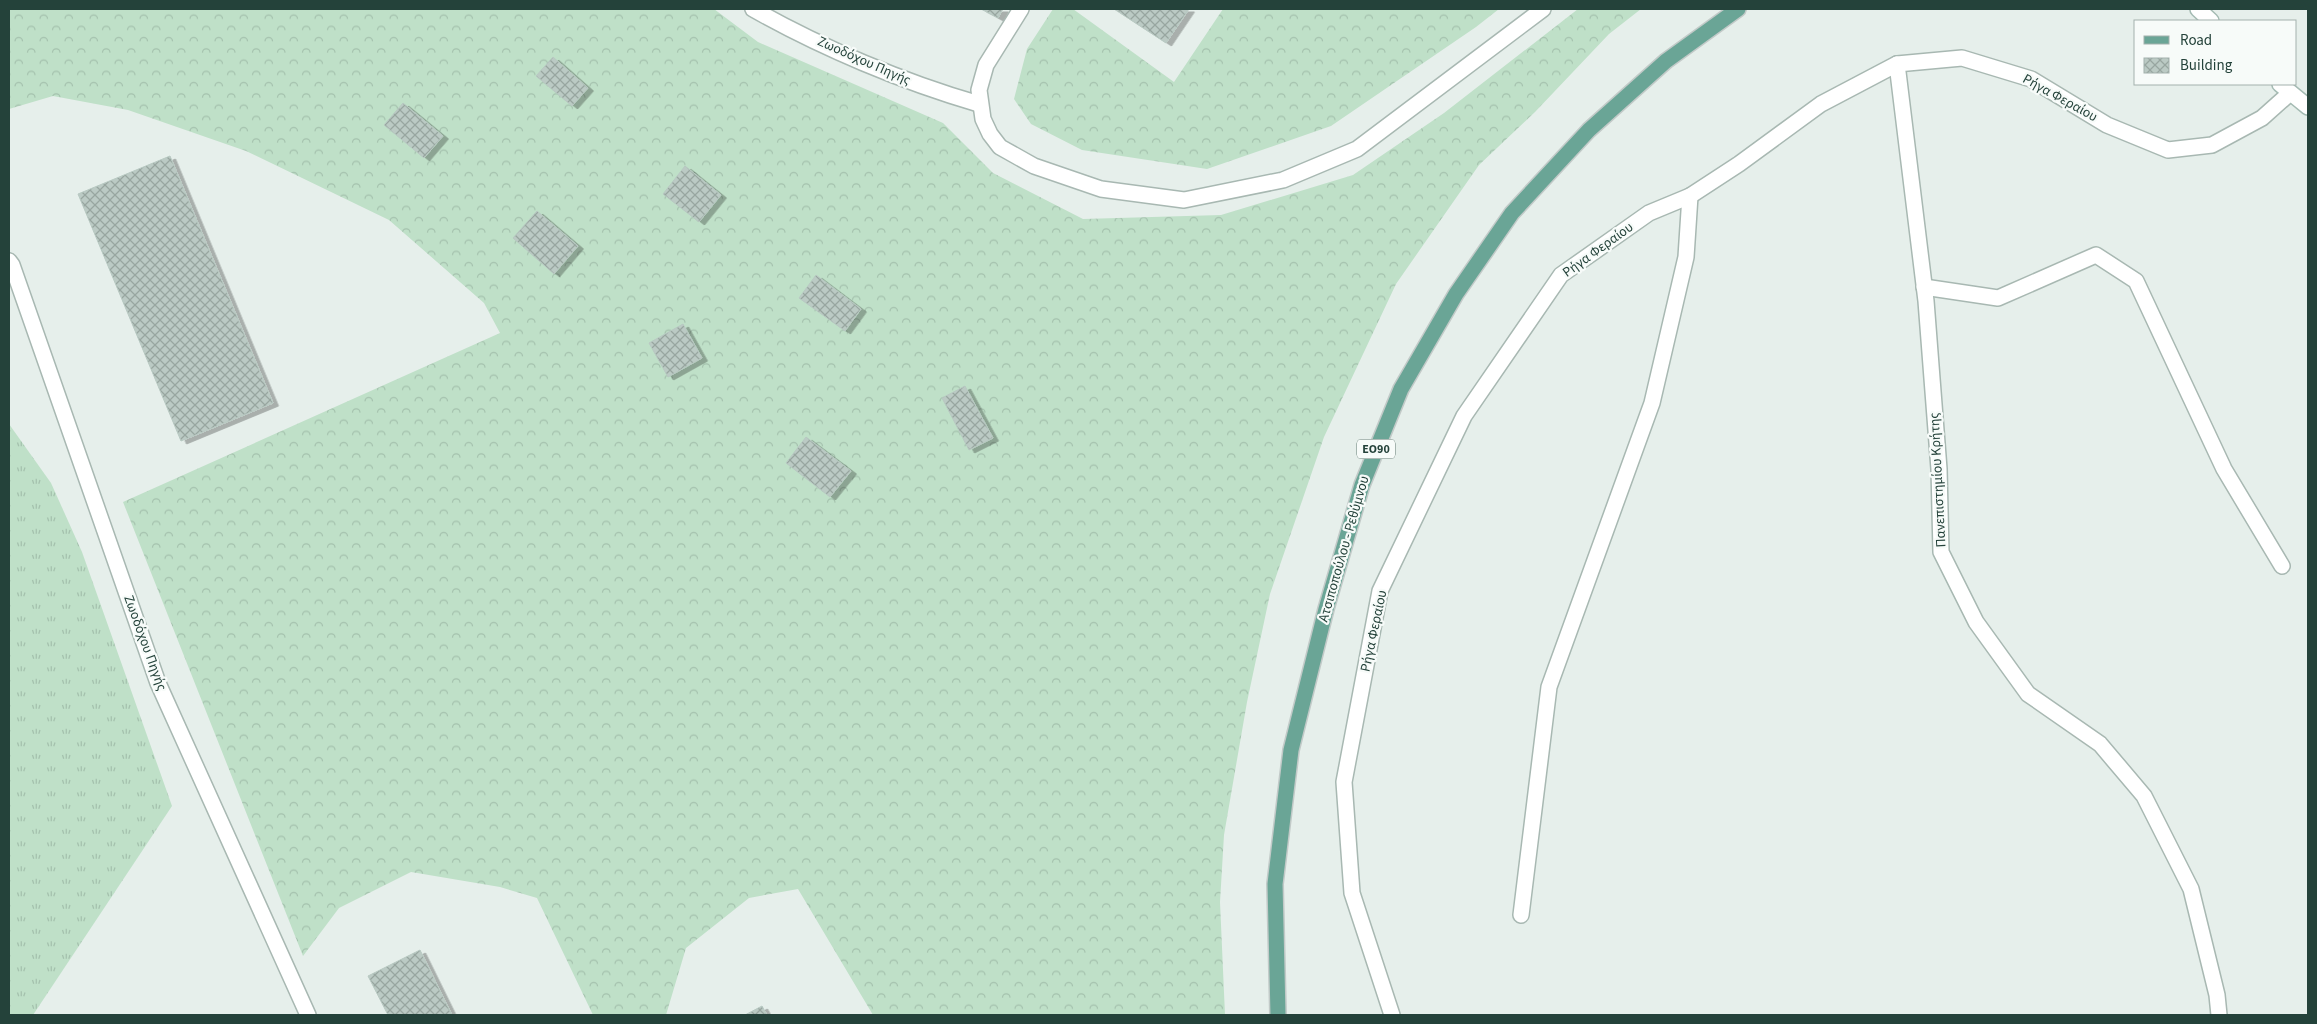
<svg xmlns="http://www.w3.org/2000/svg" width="2317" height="1024" font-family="'Source Sans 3',sans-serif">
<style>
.grass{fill:url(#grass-tufts)}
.forest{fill:url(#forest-crowns)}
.building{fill:url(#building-cross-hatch);stroke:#b8c9c2;filter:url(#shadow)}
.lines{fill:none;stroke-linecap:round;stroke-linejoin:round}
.lane-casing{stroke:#a8b8b2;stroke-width:18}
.street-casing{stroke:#a8b8b2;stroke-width:18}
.secondary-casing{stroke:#a4bbb3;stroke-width:18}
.primary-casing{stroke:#c2cac8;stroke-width:18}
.lane{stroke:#fff;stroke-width:15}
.street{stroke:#fff;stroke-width:15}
.secondary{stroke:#fff;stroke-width:15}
.primary{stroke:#6aa596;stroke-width:15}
.labels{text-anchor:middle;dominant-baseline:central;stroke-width:4.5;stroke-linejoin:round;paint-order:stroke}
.shield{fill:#f7fbf9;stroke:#637a73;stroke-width:1}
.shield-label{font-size:12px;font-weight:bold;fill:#24423a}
.street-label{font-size:14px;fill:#24423a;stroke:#f7fbf9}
</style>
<defs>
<pattern id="grass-tufts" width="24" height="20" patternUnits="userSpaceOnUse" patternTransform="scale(1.25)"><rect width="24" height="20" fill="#bfe0c8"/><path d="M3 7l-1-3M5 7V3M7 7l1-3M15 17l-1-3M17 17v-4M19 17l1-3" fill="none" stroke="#a4c1ad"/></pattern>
<pattern id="forest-crowns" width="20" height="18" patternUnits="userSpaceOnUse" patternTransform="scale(1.25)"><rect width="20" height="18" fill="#bfe0c8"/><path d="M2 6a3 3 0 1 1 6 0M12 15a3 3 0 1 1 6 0" fill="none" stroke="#a4c1ad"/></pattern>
<pattern id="building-cross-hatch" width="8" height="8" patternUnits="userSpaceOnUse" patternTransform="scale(1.25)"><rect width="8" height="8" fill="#bbcac4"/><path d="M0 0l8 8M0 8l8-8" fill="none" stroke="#98a6a0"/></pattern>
<filter id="shadow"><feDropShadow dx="5.5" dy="3" stdDeviation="0" flood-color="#0004"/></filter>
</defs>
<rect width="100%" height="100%" fill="#e6efeb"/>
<polygon class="grass" points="9,424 51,483 82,552 172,806 33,1015 9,1015"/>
<g class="forest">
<polygon points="9,9 714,9 758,42 943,123 993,173 1083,219 1221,215 1353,175 1444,113 1578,9 1641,9 1609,34 1535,112 1479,165 1396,284 1324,437 1270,594 1247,702 1224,835 1220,902 1225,1015 873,1015 798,889 749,898 686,948 666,1015 593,1015 537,898 500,887 411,872 339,908 303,956 123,502 500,333 484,303 389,220 246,151 128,110 53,96 9,109"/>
<polygon points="1053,9 1073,9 1174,82 1223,9 1499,9 1476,27 1331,126 1207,169 1082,150 1031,124 1014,99 1027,49"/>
</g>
<g class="building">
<polygon points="981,9 1003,9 998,18"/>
<polygon points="1114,9 1189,9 1166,43"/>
<polygon points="553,57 588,88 572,106 536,76"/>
<polygon points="403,103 443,136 424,158 384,125"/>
<polygon points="170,156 273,403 181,441 78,194"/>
<polygon points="685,166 721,195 699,222 663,194"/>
<polygon points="537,211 578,246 554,274 513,238"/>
<polygon points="816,275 861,309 845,331 799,298"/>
<polygon points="683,324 702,358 668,377 649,343"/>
<polygon points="965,386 993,438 969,450 942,398"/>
<polygon points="806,437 851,471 830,497 786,463"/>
<polygon points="420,950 452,1015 388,1015 368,976"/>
<polygon points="762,1006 767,1015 745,1015"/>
</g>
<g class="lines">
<defs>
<g id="lane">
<polyline points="1021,9 986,65 979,90 983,119 990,134 1000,147 1034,166 1101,189 1184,200 1283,180 1357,149 1543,9"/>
<polyline points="1924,287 1998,298 2096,255 2136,281 2224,469 2282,566"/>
</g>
<g id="street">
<path d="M753,9C822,48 903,82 979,104"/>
<polyline points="1897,64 1926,301 1939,469 1941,552 1976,622 2028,694 2100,744 2144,796 2191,889 2217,995 2219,1015"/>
<polyline points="9,261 12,265 158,683 308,1015"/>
<polyline points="1521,915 1549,687 1652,403 1686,257 1690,196"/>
<polyline points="1392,1015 1352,893 1344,782 1380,591 1464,416 1561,275 1649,213 1690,196 1739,164 1821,104 1897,64 1962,58 2031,79 2107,125 2168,150 2212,145 2262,118 2290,93"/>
</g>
<g id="secondary">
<polyline points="2198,9 2211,21"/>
<polyline points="2280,84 2308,107"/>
</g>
<polyline id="primary" points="1278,1015 1275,884 1291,750 1326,609 1362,485 1401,389 1456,294 1512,213 1589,130 1666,61 1738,9"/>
</defs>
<use href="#lane" class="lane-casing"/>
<use href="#street" class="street-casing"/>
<use href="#secondary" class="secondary-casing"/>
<use href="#primary" class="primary-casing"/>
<use href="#lane" class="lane"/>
<use href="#street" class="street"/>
<use href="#secondary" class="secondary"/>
<use href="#primary" class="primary"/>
</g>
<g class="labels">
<rect class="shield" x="1357" y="439.5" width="38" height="19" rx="4"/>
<g class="shield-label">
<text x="1376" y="449">ΕΟ90</text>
</g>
<g class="street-label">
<text transform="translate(864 61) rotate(24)">Ζωοδόχου Πηγής</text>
<text transform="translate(2060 98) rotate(29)">Ρήγα Φεραίου</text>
<text transform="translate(1598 250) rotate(-36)">Ρήγα Φεραίου</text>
<text transform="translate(1938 480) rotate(-93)">Πανεπιστημίου Κρήτης</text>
<text transform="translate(1344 549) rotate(-74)">Ατσιποπούλου - Ρεθύμνου</text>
<text transform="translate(1374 631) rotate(-78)">Ρήγα Φεραίου</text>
<text transform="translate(145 643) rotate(70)">Ζωοδόχου Πηγής</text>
</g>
</g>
<rect width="2317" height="1024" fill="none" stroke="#24423a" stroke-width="20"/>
<rect x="2134" y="20" width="162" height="65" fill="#f7fbf9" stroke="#a3b1ad"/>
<rect x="2144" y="36" width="25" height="8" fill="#6aa596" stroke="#a3b1ad"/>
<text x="2180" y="45" font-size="15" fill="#24423a">Road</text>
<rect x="2144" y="58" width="25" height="15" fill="url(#building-cross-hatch)" stroke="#a3b1ad"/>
<text x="2180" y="70" font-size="15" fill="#24423a">Building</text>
</svg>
